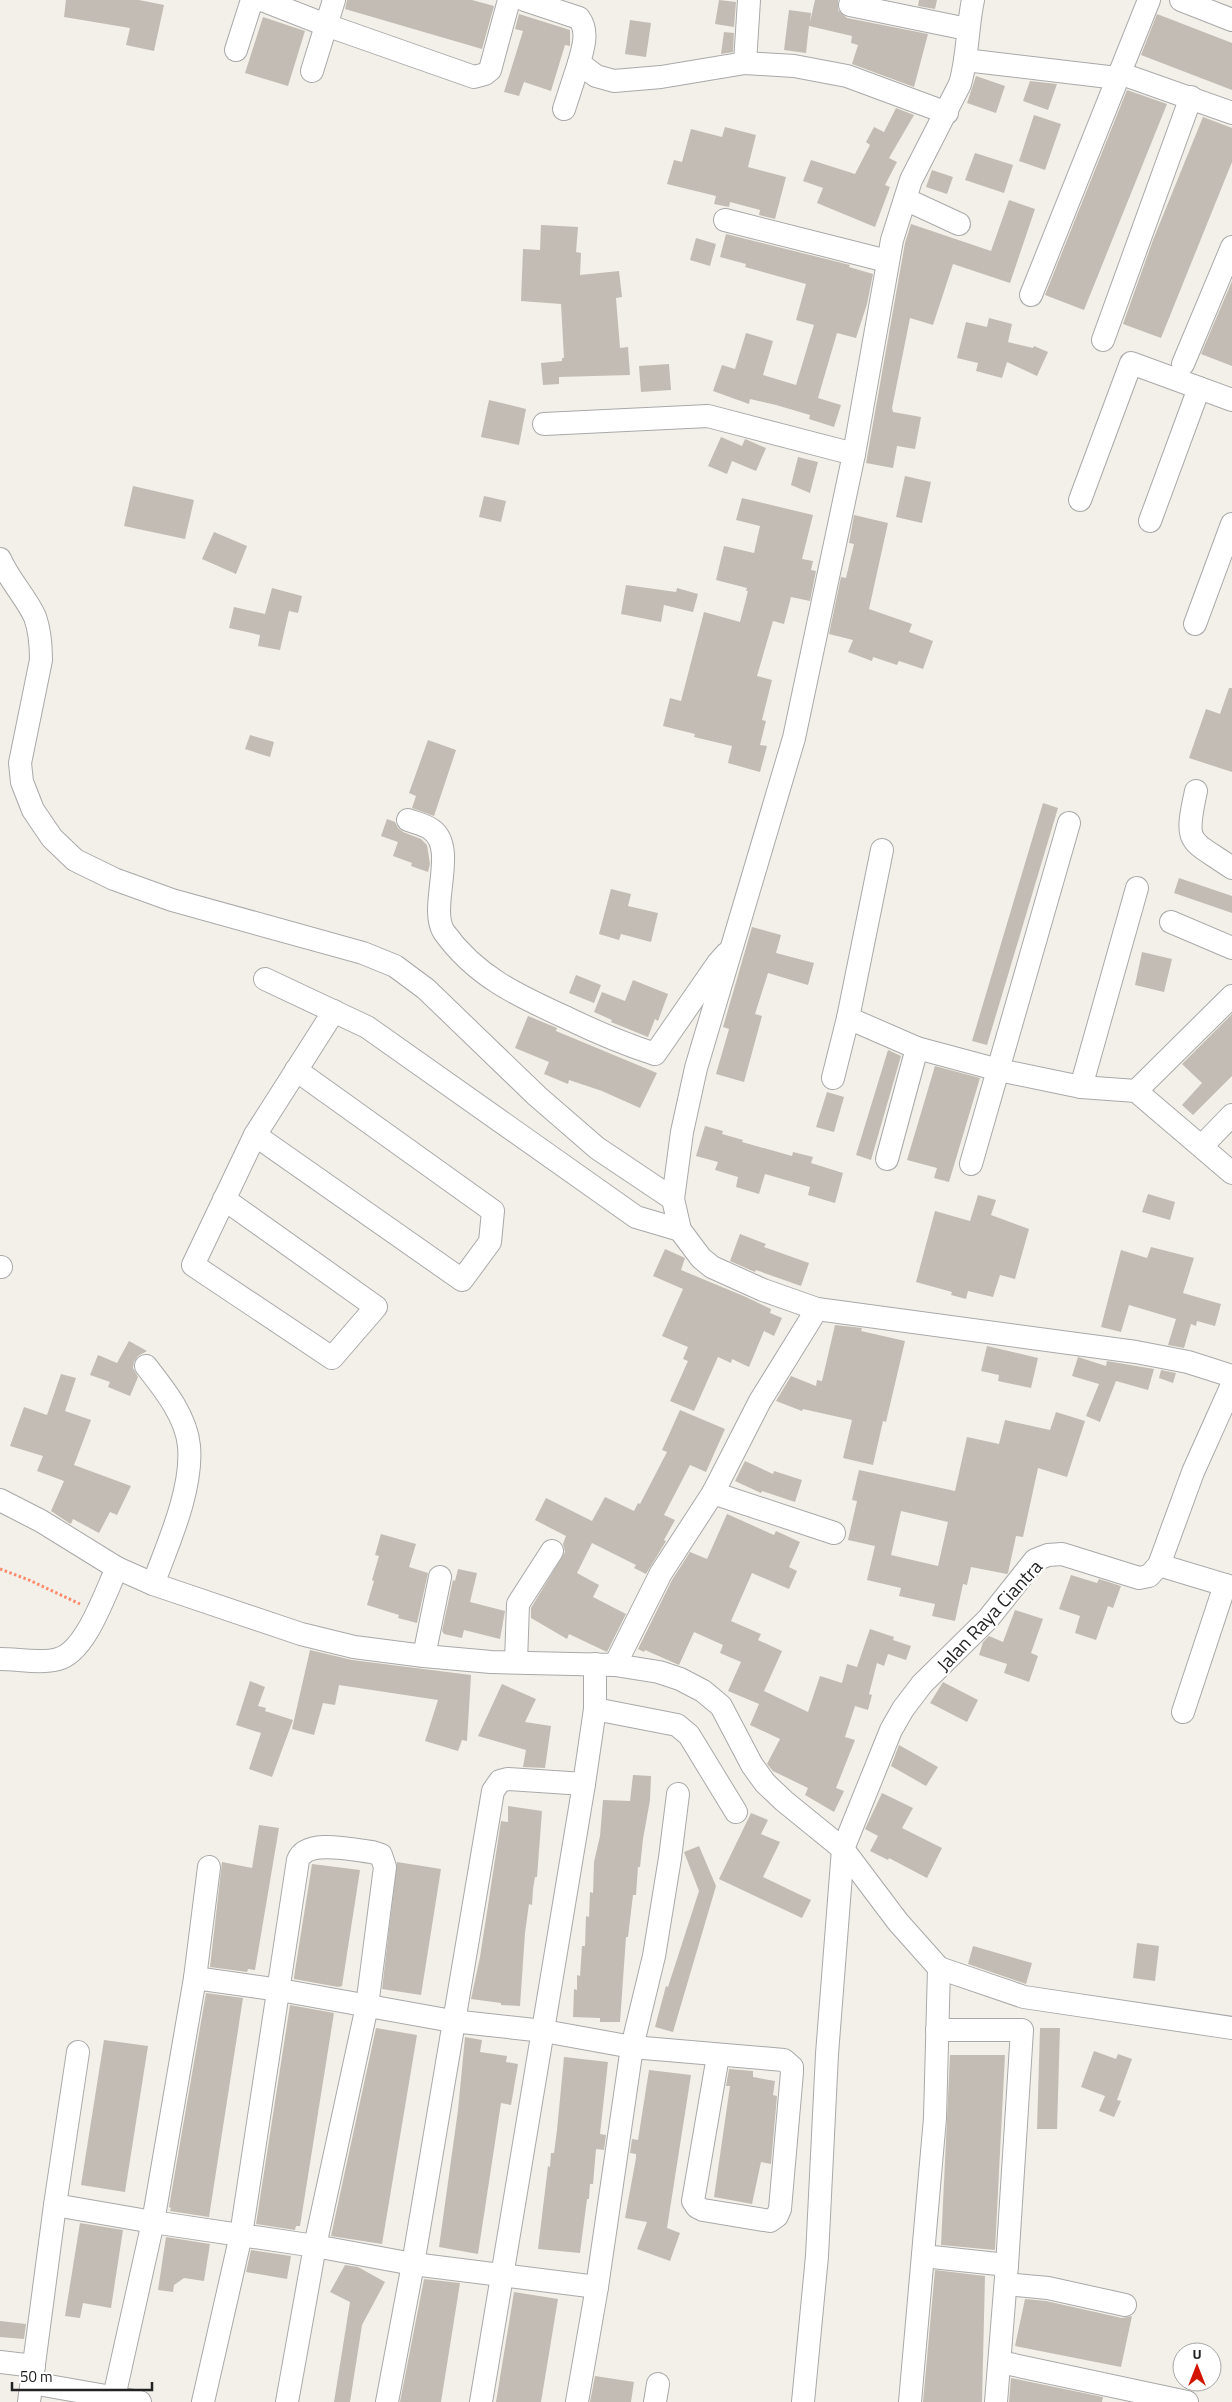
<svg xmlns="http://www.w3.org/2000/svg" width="1232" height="2402" font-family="'Titillium Web',sans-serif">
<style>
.building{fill:#c3bcb4;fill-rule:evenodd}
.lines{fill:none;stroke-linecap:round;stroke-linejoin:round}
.minor-casing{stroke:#a9a9a9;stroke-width:24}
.path{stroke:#fe8a6d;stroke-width:3;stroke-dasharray:2.5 2.5;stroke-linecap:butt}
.minor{stroke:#fff;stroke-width:22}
.labels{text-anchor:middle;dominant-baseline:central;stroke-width:4.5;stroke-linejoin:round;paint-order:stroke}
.street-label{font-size:19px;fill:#222;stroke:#fff}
</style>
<rect width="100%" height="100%" fill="#f2f0e8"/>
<g class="building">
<polygon points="66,0 139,0 164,5 154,51 126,45 130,28 64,17"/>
<polygon points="347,0 472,0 494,6 482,49 345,9"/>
<polygon points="719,0 736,2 734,27 715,24"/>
<polygon points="815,0 838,0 838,10 847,18 928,34 914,87 852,64 858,45 851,43 852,36 809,26 806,53 784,50 789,10 811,13 810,22"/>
<polygon points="919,0 937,0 935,9 918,6"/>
<polygon points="519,14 570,30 570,46 565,45 551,91 524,82 519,96 504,92 523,31 515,29"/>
<polygon points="1157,14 1232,43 1232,90 1141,55"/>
<polygon points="263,17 305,31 288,86 245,73"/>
<polygon points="630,20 651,23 646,57 625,54"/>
<polygon points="724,32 734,33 733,52 721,54"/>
<polygon points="976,76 1005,86 996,113 967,103"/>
<polygon points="1030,81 1057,84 1048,110 1023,101"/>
<polygon points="1127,90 1167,104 1084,310 1045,295"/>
<polygon points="896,108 914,115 889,158 897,162 885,185 890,187 875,227 817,203 823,188 803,181 811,160 855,174 870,145 866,142 874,127 884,132"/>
<polygon points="1034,115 1061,124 1045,170 1019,161"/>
<polygon points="1203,117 1232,128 1232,162 1161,338 1123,324 1153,240"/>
<polygon points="725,127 756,135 748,167 786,177 775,219 759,215 760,210 730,202 729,207 714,204 716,196 667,184 674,160 682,162 691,129 722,137"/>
<polygon points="975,153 1013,165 1004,193 965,180"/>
<polygon points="932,170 953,177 947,194 926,187"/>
<polygon points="1009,200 1035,209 1010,283 953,264 933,325 910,318 892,408 893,412 921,417 915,449 897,446 893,468 866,463 905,243 911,224 991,251"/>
<polygon points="541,225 578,227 576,252 581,253 580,275 619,271 622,297 616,298 620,348 628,347 630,375 559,377 559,384 543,385 541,363 562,361 562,358 564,358 561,304 521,301 523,249 540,250"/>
<polygon points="726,234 850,265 849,267 873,274 867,304 856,338 837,333 818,398 841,405 834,427 809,419 810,415 776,405 750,399 749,404 713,391 722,365 735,369 746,333 773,341 763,375 796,385 814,325 796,320 806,284 745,267 746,264 720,257"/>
<polygon points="696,238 716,244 710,266 690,260"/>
<polygon points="1232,281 1232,366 1201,354"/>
<polygon points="989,318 1012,324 1008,342 1033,348 1034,346 1048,352 1037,376 1007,362 1002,378 976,371 978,363 957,358 966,322 987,327"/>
<polygon points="669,364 671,390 641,392 639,366"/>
<polygon points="489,400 526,409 519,445 481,437"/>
<polygon points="721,437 742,446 745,439 766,448 756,471 732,461 727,474 708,466"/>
<polygon points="798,457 818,462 810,493 791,485"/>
<polygon points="905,476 931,482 922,523 896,517"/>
<polygon points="133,486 194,500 185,539 124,526"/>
<polygon points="484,496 506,501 501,522 479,517"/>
<polygon points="742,498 813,515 802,559 813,561 811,570 816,571 810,601 791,597 784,624 773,621 757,676 772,680 762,720 766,721 760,745 767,746 760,772 728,763 732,746 694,737 695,734 663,726 670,698 681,701 704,612 740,622 748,591 746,591 747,588 716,580 724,546 754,553 760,526 736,520"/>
<polygon points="854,515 888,523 869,609 912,624 909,632 933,641 923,669 899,661 897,665 873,657 872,661 848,652 853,640 829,634 841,577 846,578 854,544 849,543"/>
<polygon points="214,532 247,546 236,574 202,559"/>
<polygon points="626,585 676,592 677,588 698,594 693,612 664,605 661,622 621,614"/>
<polygon points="272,588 302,596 298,613 289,611 280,650 258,646 260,635 229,628 234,607 265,614"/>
<polygon points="1229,688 1232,688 1232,772 1189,758 1206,709 1220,714"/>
<polygon points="250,735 274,742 270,757 245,749"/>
<polygon points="428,740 456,750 434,816 412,808 416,796 409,793"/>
<polygon points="1043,803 1058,808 987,1045 972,1041"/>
<polygon points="387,819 395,822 398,828 403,832 421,839 427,845 430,864 428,872 411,866 412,863 393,856 398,842 381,836"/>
<polygon points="1179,878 1232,896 1232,913 1174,893"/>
<polygon points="611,889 631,894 628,906 658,913 651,942 621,934 619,940 599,934"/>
<polygon points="752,927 781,935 776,953 814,963 808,985 768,973 755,1014 762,1016 744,1082 716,1074 729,1029 723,1027"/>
<polygon points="1142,952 1172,959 1164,992 1135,985"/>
<polygon points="576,975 601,985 594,1003 569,993"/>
<polygon points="633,980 668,994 658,1021 655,1019 648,1037 611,1022 612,1020 594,1012 602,992 625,1001"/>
<polygon points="1232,1014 1232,1076 1193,1115 1182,1105 1202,1083 1182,1064"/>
<polygon points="528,1016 557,1028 556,1031 657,1073 640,1108 602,1091 569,1080 568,1084 544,1074 549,1062 515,1048"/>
<polygon points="888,1050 901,1056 871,1160 856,1155"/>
<polygon points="935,1066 980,1078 949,1182 934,1178 937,1168 907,1160"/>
<polygon points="827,1092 844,1097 834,1132 816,1127"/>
<polygon points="705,1126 723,1131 722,1134 743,1140 742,1142 792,1156 793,1152 813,1157 811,1163 843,1173 835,1203 808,1195 810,1187 765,1174 759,1194 736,1187 738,1177 715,1170 718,1162 696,1156"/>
<polygon points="1148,1194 1175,1202 1170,1220 1142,1212"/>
<polygon points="978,1195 996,1200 991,1215 1029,1229 1015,1279 1000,1275 993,1297 968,1291 966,1299 951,1295 952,1292 916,1282 935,1211 970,1221"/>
<polygon points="740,1234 766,1244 764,1247 809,1263 801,1286 756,1270 755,1272 730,1261"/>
<polygon points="1151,1247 1194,1258 1183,1293 1221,1304 1215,1326 1197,1321 1196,1326 1191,1324 1184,1348 1168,1345 1176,1319 1129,1305 1121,1332 1101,1327 1121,1250 1147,1258"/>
<polygon points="665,1249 685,1258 681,1270 746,1297 771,1309 770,1313 782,1318 774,1336 764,1331 749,1367 732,1359 731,1363 718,1357 694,1411 670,1401 688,1361 683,1359 688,1347 662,1336 683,1289 653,1276"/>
<polygon points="835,1325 862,1328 861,1331 905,1341 886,1422 883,1421 873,1465 843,1458 852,1420 803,1409 802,1411 776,1401 791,1376 816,1386 817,1380 822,1381"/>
<polygon points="129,1341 147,1351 138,1356 134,1362 133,1368 138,1377 130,1396 108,1387 110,1382 90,1375 98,1355 117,1363"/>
<polygon points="987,1346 1038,1358 1031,1388 998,1381 999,1375 981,1371"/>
<polygon points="1078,1357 1106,1366 1107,1361 1154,1369 1148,1390 1116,1381 1100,1422 1086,1416 1099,1384 1072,1376"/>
<polygon points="1161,1370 1176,1373 1173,1383 1159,1378"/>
<polygon points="61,1374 76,1378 65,1411 91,1420 74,1465 131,1486 117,1515 110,1512 99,1533 73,1519 71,1524 69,1523 51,1511 64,1481 37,1471 43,1456 10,1446 24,1407 47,1415"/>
<polygon points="680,1410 725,1429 706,1472 690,1465 664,1515 675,1520 664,1540 666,1541 646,1574 634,1568 636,1565 592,1543 577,1573 599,1585 593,1597 626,1614 607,1652 569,1634 567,1639 531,1618 531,1608 565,1552 563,1544 566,1536 535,1520 546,1498 592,1521 605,1497 634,1511 638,1503 640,1504 667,1452 662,1450"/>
<path d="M1056,1412L1085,1421L1067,1477L1038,1468L1023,1537L1016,1536L1008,1573L1007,1574L971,1567L967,1585L963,1584L955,1621L932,1616L935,1604L899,1596L901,1588L867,1580L875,1546L848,1540L857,1501L852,1500L859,1470L955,1491L967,1437L999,1444L1005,1420L1050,1430ZM901,1511L948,1522L938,1566L891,1555Z"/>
<polygon points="745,1461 773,1474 774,1471 802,1480 795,1502 762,1491 761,1493 735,1481"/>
<polygon points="727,1514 774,1535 776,1531 800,1542 789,1567 797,1571 789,1589 752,1573 731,1621 761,1634 758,1640 782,1651 764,1691 808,1712 820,1676 842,1683 847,1664 857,1667 870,1629 894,1637 893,1640 911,1646 906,1660 888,1654 884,1666 877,1663 869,1694 872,1695 868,1710 855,1706 845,1737 855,1740 836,1788 844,1791 834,1812 805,1795 808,1788 773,1771 767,1764 780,1739 750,1725 759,1704 728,1691 741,1662 720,1653 723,1645 694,1632 679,1665 645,1650 644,1652 638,1649 672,1580 690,1552 707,1559"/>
<polygon points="381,1534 416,1544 409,1567 428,1573 417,1623 398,1618 399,1615 367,1605 374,1581 372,1580 379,1556 375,1555"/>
<polygon points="458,1569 477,1573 470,1602 505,1611 500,1639 464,1630 462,1638 444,1634 442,1631 453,1580 455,1581"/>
<polygon points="1071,1575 1097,1583 1099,1579 1121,1586 1113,1608 1108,1606 1096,1640 1075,1633 1080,1616 1059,1609"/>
<polygon points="1015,1610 1043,1619 1031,1653 1038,1656 1029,1682 1004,1673 1007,1664 979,1655 983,1642 989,1636 1003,1642"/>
<polygon points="310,1650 352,1660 471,1675 467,1741 462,1740 458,1751 425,1741 438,1700 339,1685 335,1705 323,1703 314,1735 292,1729"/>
<polygon points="250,1681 265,1687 258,1706 266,1708 265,1711 293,1720 272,1777 249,1769 261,1733 236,1725"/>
<polygon points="943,1682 978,1700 967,1722 930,1703"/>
<polygon points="502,1684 536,1699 525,1722 551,1726 545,1768 523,1767 526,1750 478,1736"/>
<polygon points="899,1745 938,1767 926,1786 891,1766"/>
<polygon points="633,1775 651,1776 650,1800 643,1839 640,1867 638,1867 636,1895 633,1895 628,1937 626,1937 620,2022 600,2022 600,2018 573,2017 574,1989 577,1990 577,1975 580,1976 582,1946 585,1946 586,1916 589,1917 590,1892 593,1893 594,1862 600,1836 603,1800 630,1801"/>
<polygon points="882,1793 913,1808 902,1828 942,1848 927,1878 889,1858 888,1860 870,1851 878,1836 865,1829"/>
<polygon points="508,1806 542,1811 537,1877 535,1877 533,1889 532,1905 529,1904 525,1933 520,2006 501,2005 501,2003 471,1999 480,1957 501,1821 508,1822"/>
<polygon points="751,1813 768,1820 761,1834 780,1842 763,1877 811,1900 802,1918 719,1879"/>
<polygon points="259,1825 279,1828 255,1970 248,1969 247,1972 210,1967 222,1862 252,1868"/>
<polygon points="699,1846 716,1886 673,2032 655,2027 666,1986 668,1987 699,1891 684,1852"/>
<polygon points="397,1862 441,1869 421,1995 382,1989"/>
<polygon points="312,1864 360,1870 342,1986 338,1987 294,1979 294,1977"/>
<polygon points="1137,1943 1159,1946 1155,1981 1133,1978"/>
<polygon points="973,1946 1032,1963 1026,1984 968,1964"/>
<polygon points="206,1993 243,1998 209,2217 170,2211 171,2208 169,2207"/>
<polygon points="290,2005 334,2013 300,2226 296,2226 295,2230 256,2224"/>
<polygon points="376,2028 417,2035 382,2244 331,2236"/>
<polygon points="1040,2028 1060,2028 1057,2129 1037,2129"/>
<polygon points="465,2037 482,2040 480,2052 507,2056 506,2062 518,2064 511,2105 501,2103 478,2254 439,2247 458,2110"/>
<polygon points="104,2040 148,2046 125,2192 81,2185"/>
<polygon points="1094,2051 1116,2059 1118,2054 1132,2059 1117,2100 1121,2101 1114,2117 1099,2111 1105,2096 1081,2087"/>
<polygon points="950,2055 1005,2055 995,2250 941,2245"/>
<polygon points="564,2057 608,2062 600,2134 606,2135 604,2150 596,2149 593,2184 590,2184 589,2199 587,2199 580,2253 538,2249 548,2166 550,2167 551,2153 554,2153 557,2130"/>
<polygon points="729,2069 753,2071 753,2077 775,2081 773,2095 777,2096 771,2164 761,2162 752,2204 714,2197 730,2086 726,2086"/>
<polygon points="649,2070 691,2075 667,2228 680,2233 670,2261 637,2249 647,2222 625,2218 636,2158 636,2154 630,2153 632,2139 638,2140"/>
<polygon points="80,2223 123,2230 111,2308 83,2303 80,2318 65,2316"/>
<polygon points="166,2237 210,2244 204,2281 184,2278 174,2285 173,2292 158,2290"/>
<polygon points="251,2250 291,2256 287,2279 246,2272"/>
<polygon points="345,2265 358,2267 385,2282 362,2325 350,2402 334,2402 350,2302 330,2292"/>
<polygon points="935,2270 985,2276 982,2402 923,2402"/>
<polygon points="424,2279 460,2283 441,2402 400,2402"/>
<polygon points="514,2292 558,2299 541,2402 496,2402"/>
<polygon points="1025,2299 1046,2301 1122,2318 1132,2316 1121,2367 1015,2346"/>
<polygon points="0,2321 26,2324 24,2339 0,2337"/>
<polygon points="595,2376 634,2382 631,2402 590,2402"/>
<polygon points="1011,2378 1103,2397 1102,2402 1009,2402"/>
</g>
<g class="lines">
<defs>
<g id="minor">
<polyline points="262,0 326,25 474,77 485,74 490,70 509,0"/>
<path d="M525,0L579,18C589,32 583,48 579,63L596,76L614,81L661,77L745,63L794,66L847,76L947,113"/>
<path d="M973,0C967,28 968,57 960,84L911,180L892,240L854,454L794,738L696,1068L682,1132L673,1199L680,1230L701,1258L712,1267L763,1290L817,1309L1136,1352L1188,1362L1232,1376"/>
<polyline points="1181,0 1232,20"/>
<polyline points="850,5 967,29"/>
<polyline points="236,50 252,0"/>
<polyline points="965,60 1117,78"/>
<polyline points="745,63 749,0"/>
<polyline points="312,71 334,0"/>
<polyline points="1119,73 1232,113"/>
<polyline points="564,109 579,63"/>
<polyline points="905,199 959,224"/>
<polyline points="725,220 887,261"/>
<polyline points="1031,295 1149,0"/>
<polyline points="1103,340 1191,97"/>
<polyline points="1183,364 1232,247"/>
<polyline points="544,424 708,416 854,454"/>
<polyline points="1080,500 1131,363 1232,400"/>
<polyline points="1150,521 1199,388"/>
<path d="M0,559C9,580 26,597 35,617C40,631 41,646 41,660L20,763L22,782L33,810L52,838L75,860L114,879L172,900L363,953L395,966L426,989L537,1096L597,1148L673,1199"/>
<polyline points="1195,624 1232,524"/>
<path d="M1196,791C1184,846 1189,838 1232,868"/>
<path d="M408,820C416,823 426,825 432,830C458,849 428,908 444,932C476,977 519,996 567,1018C596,1032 624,1044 655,1054L718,963L726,954"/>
<polyline points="1171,922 1232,948"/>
<polyline points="265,979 367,1027 636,1217 680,1230"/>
<polyline points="848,1018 917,1048 999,1070 1081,1087 1136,1091 1232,996"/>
<polyline points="833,1078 848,1018 882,850"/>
<polyline points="1081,1087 1137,888"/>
<polyline points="1136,1091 1232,1173"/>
<polyline points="255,1135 462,1280 490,1242 493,1211 296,1070"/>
<polyline points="1202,1146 1232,1115"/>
<polyline points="887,1159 917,1048"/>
<polyline points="971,1164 1069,823"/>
<polyline points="224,1199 376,1307 332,1358 193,1265 255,1135 334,1011"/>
<polyline points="0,1267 1,1267"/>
<path d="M146,1366C164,1389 186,1416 189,1446C193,1489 168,1544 153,1584"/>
<polyline points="713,1493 834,1533"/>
<polyline points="0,1500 41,1521 117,1568 153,1584 301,1634 354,1647 424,1656 491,1662 615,1665 659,1672 680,1679 703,1691 721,1706 752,1765 765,1783 784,1801 843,1849 898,1922 939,1968 1024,1997 1232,2028"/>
<polyline points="1159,1565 1232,1587"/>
<polyline points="424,1656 440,1577"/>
<path d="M0,1659C18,1659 41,1664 58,1659C86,1652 105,1593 117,1568"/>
<polyline points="516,1662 518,1604 552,1551"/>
<polyline points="615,1665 661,1573 713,1493 760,1401 817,1309"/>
<polyline points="595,1709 677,1725 689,1735 736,1812"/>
<polyline points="1183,1712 1225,1585"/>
<polyline points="195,1978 280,1990 452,2021 544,2031 632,2047 784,2060 792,2067 792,2072 780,2209 777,2216 770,2221 703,2210 697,2207 693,2201 718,2056"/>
<polyline points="937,2030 1022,2030 1007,2265"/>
<polyline points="78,2052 55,2205 153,2222 315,2246 413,2264 597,2287"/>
<polyline points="923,2256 1007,2265 996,2402"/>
<polyline points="1006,2284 1048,2288 1125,2305"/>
<polyline points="0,2362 34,2366"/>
<polyline points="1000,2362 1187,2402"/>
<polyline points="32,2383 140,2402"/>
<polyline points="114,2397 153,2222 195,1978 209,1867"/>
<polyline points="29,2402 55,2205"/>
<path d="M203,2402L241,2235L298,1860C307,1838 353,1850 372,1852L381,1855L385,1867L367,2006L315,2246L287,2402"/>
<polyline points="387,2402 413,2264 493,1791 500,1781 508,1779 584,1784"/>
<polyline points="481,2402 584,1784 595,1709 595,1664"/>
<polyline points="577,2402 597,2287 632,2047 654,1956 670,1858 678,1794"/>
<polyline points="655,2402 658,2384"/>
<polyline points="803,2402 817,2256 827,2054 843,1849 891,1730 903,1709 922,1684 988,1619 1035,1560 1048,1555 1062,1554 1139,1578 1149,1576 1159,1565 1193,1472 1232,1385"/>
<polyline points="910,2402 935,2118 939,1968"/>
</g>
</defs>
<use href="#minor" class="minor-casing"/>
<polyline class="path" points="0,1569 29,1580 80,1604"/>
<use href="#minor" class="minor"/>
</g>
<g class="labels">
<g class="street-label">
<text transform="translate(989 1615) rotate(-47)">Jalan Raya Ciantra</text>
</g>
</g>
<g transform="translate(1197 2367)"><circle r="24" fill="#ffffff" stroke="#a7a7a7"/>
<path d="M0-4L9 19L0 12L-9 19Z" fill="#d31500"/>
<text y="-8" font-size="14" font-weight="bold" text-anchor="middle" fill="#222222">U</text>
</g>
<path d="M12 2382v8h140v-8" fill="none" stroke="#222222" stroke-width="2.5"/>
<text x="20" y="2382" font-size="15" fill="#222222" stroke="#ffffff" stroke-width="4" paint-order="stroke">50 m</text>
</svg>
